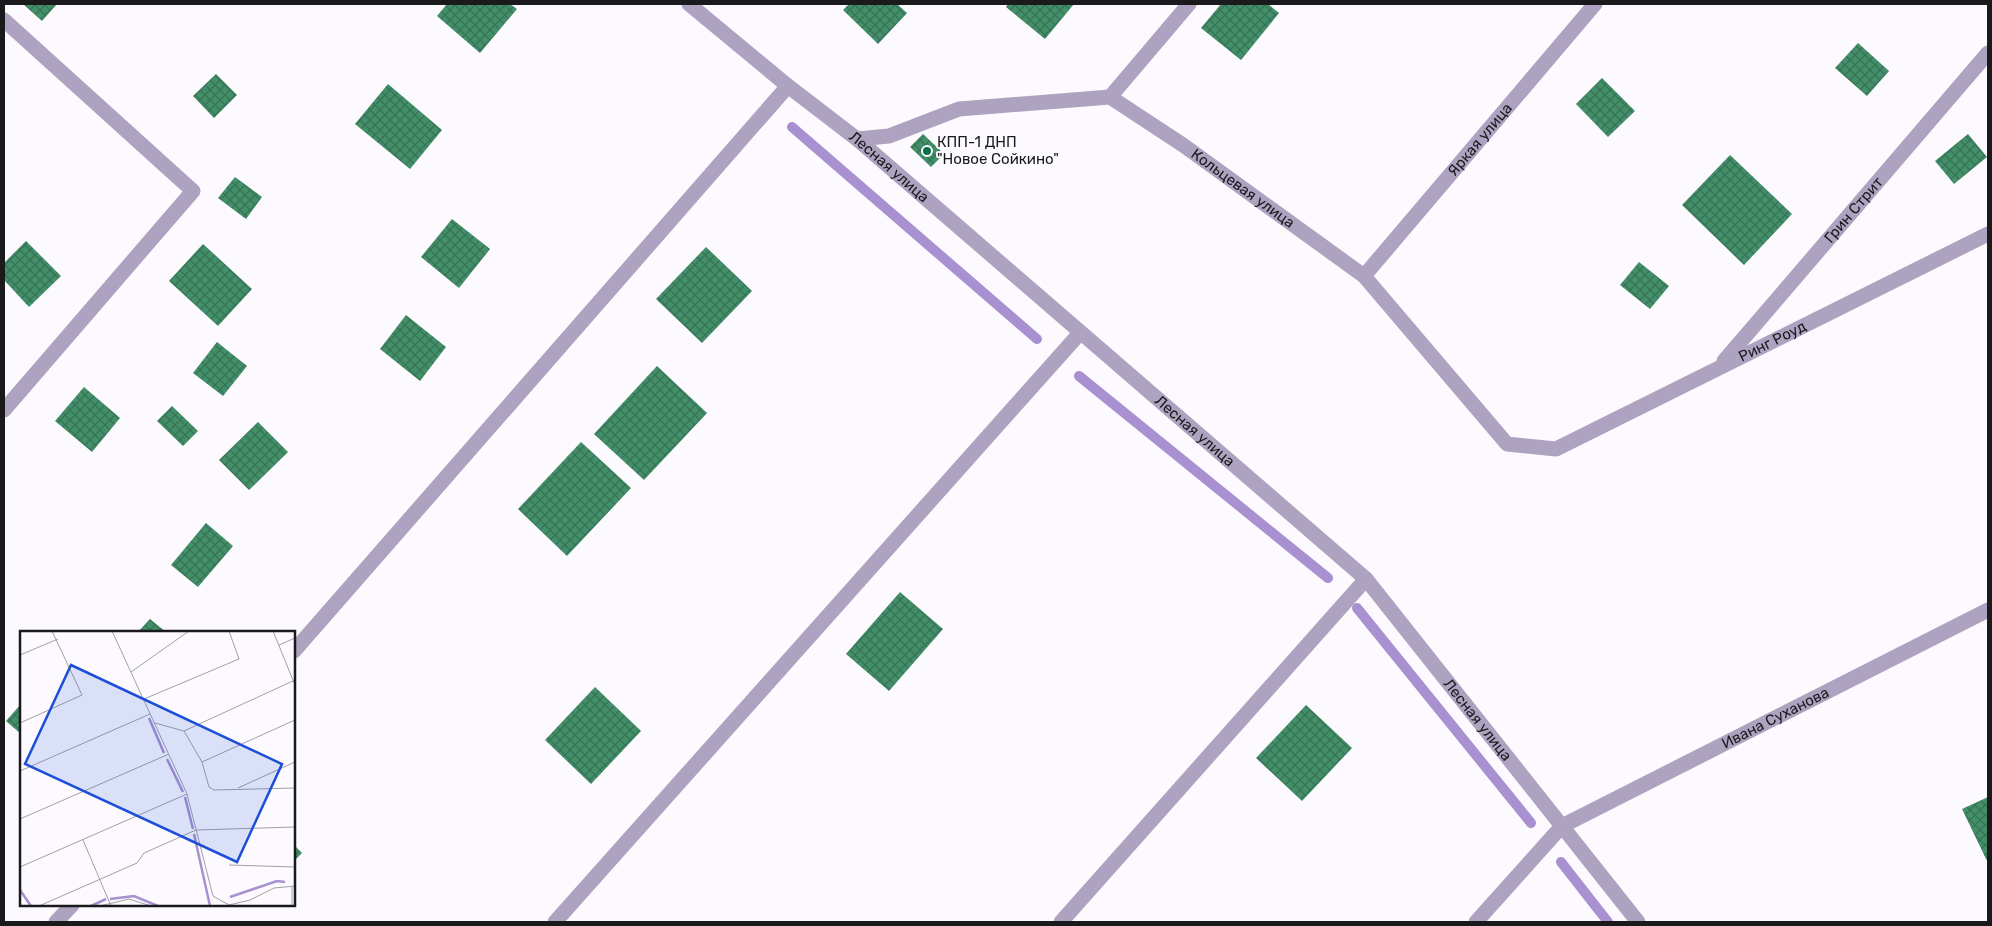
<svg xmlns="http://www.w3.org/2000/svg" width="1992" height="926" font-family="Rubik,sans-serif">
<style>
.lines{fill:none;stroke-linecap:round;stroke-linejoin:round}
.stream{stroke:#a890d1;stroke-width:10}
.building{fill:url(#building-cross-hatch)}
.minor{stroke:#ada3c0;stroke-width:15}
.poi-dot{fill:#077149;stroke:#fcfafe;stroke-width:2}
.labels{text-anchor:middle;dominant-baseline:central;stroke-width:4;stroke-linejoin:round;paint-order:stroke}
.street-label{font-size:15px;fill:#1a191c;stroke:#fcfafe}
.poi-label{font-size:15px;fill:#1a191c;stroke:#fcfafe;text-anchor:start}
.inset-river{fill:none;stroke:#a890d1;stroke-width:2.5}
.inset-road{fill:none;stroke:#a2a0a4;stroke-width:1}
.view{fill:#1d4ed8;fill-opacity:0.15;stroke:#1d4ed8;stroke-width:2.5}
.inset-edge{fill:none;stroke:#1a191c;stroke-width:2.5}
</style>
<defs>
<pattern id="building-cross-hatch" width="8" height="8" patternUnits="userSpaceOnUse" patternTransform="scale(1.25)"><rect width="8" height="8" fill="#438f69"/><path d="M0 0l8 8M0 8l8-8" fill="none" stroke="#377456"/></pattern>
</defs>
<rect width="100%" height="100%" fill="#fcfafe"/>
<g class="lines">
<g class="stream">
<polyline points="792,127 1037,339"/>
<polyline points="1079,376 1328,578"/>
<polyline points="1357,608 1531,823"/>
<polyline points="1561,862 1608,922"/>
</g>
</g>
<g class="building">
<polygon points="23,4 57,4 42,21"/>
<polygon points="447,4 510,4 517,9 480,53 437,16"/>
<polygon points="849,4 897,4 907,13 878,44 843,10"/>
<polygon points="1008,4 1074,4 1045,39 1006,7"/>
<polygon points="1221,4 1268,4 1279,13 1241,60 1201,28"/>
<polygon points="1858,43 1889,71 1867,96 1835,68"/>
<polygon points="216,74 237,95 214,118 193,96"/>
<polygon points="1602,78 1635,111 1608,137 1576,104"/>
<polygon points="388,84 442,130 410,169 355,124"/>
<polygon points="923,134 944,154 931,167 910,147"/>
<polygon points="1968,134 1987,157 1954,184 1935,161"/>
<polygon points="1730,155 1792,214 1744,265 1682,205"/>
<polygon points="235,177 262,197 246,219 218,198"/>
<polygon points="452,219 490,249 459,288 421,257"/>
<polygon points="26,241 61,276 29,307 4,280 4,263"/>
<polygon points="203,244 252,289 218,326 169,281"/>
<polygon points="706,247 752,291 702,343 656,299"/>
<polygon points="1639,262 1669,286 1650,309 1620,285"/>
<polygon points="406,315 446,347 420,381 380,349"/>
<polygon points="217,342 247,366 223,396 193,373"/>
<polygon points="657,366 707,413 644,480 594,434"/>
<polygon points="84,387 120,418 92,452 55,421"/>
<polygon points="172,406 198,431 183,446 157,421"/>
<polygon points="258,422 288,452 249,490 219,460"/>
<polygon points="581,442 631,488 567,556 518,509"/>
<polygon points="206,523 233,546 198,587 171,565"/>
<polygon points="900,592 943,629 889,691 846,654"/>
<polygon points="150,619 166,632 138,632"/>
<polygon points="595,687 641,731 591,784 545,740"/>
<polygon points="21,704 21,734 6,721"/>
<polygon points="1306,705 1352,748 1302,801 1256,758"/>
<polygon points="1988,797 1988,863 1962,809"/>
<polygon points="294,845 302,853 294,861"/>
</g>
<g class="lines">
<g class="minor">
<path id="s1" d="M689,4L788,86L857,139L1366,579L1638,922"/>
<polyline points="4,20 193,191 4,410"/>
<polyline points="1110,97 1189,4"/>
<path id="s2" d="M857,139L889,136L959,109L1110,97L1183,145L1364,276L1507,444L1556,449L1988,234"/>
<path id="s3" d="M1364,276L1595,4"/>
<path id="s4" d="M1724,361L1988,53"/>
<polyline points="294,651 788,86"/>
<polyline points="56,922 72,905"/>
<polyline points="555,922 1080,333"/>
<polyline points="1061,922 1366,579"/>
<path id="s5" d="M1476,922L1562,826L1988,610"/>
</g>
</g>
<circle class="poi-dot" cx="927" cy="151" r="5"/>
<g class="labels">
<g class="street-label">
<text stroke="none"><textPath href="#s3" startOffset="179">Яркая улица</textPath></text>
<text stroke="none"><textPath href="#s1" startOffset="258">Лесная улица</textPath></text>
<text stroke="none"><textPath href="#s2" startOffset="420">Кольцевая улица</textPath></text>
<text stroke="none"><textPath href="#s4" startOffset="199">Грин Стрит</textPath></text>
<text stroke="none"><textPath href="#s2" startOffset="1081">Ринг Роуд</textPath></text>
<text stroke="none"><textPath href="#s1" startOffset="662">Лесная улица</textPath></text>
<text stroke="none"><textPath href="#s5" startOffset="368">Ивана Суханова</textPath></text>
<text stroke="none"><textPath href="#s1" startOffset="1068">Лесная улица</textPath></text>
</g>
<g class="poi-label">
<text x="937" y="142">КПП-1 ДНП<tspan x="937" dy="17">"Новое Сойкино"</tspan></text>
</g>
</g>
<g transform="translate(20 631)">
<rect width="275" height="275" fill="#fcfafe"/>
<path class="inset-river" d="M129,87L144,122M147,128L163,161M165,166L173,198M174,203L190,275M0,259L11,275M210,266L257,250L265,251M90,268L114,265L138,275M71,275L86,268"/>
<path class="inset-road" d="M92,0L167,163L193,265L209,274L230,269L254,257L275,255M253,0L275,54M259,14L275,7M0,24L38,8M111,41L169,0M124,68L219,28L209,0M0,92L62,64L32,0M135,92L164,100L182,131L189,156L194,159L275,157M164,100L275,49M182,131L275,89M0,140L130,83M218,157L275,131M0,188L149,123M63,209L91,275M209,234L275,236M0,236L167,163M19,275L117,232L124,222L176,199L275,196M80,275L109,268L131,275M272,275V255"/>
<path class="view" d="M51,34L262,133L217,231L5,133Z"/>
<rect width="275" height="275" class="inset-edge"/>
</g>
<rect width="1992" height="926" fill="none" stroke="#1a191c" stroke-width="10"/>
</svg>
